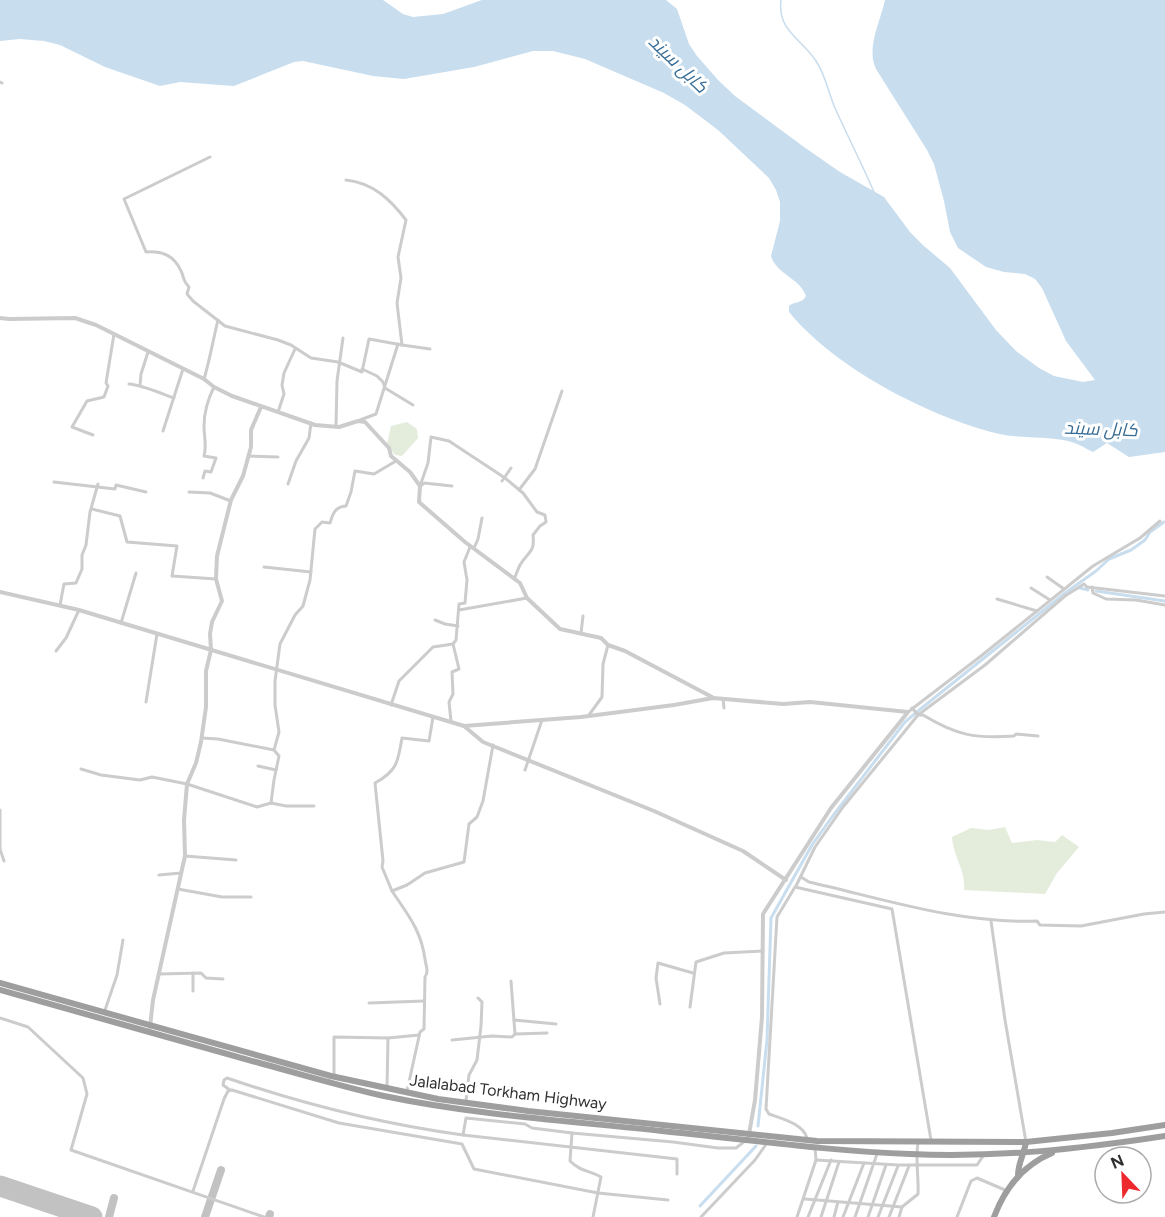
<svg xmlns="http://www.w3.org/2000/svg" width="1165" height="1217" font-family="Figtree,Cairo,sans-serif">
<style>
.green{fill:#e4eddc}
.water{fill:#c8ddee}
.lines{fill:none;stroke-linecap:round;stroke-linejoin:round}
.stream{stroke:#c8ddee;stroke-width:1.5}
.canal{stroke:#c8ddee;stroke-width:3}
.taxiway{stroke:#c2c2c2;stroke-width:8}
.runway{stroke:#c2c2c2;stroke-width:21}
.minor{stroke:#ccc;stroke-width:3}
.tertiary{stroke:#ccc;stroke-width:4}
.trunk{stroke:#9e9e9e;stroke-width:6}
.labels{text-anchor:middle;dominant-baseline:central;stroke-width:6;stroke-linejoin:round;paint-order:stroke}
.street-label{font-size:16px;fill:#2f2f2f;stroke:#fff}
.water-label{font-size:18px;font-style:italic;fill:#386d96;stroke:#fff}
</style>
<rect width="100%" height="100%" fill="#fff"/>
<g class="green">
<polygon points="407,422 417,429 418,438 402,456 395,455 387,444 391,426"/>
<path d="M1005,827L1012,843L1037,840L1055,842L1062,835L1079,847L1057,873L1045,894L964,890C966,871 953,856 952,837L971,828L989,830Z"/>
</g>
<path class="water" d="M0,0H383L403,14L413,17L443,14L482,0H666L677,9L689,44L697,56L719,81L735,96L804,147L840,172L884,197L910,232L924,246L950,268L996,330L1016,351L1039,368L1054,376L1083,382L1095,380L1066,341L1042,288L1035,279L1025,274L1004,272L986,267L958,248L950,232L944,201L934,164L927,150L876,69C866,48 880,23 885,0H1165V452L1129,457L1107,443L1093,452C1085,448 1077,443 1068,441C1044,436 1019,439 995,433C926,415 835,368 789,312V306C794,301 802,304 806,296C800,278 777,275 771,256L780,221V202L776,190L769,178L718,130L685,105L664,93L585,59L553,51H533L474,67L404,79L373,76L303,61L294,62L234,86L180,82L160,86L105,67L60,45L44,41L20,39L0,41Z"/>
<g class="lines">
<path class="stream" d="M781,0C777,31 802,39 816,61C826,76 828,92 835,108C848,137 862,164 874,192"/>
<g class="canal">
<polyline points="1080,588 1088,590"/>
<polyline points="1096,591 1165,601"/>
<polyline points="758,1126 767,1040 771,918 812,845 832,817 905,722 918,711 1065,593 1096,571 1109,559 1131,550 1145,540 1150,532 1164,522"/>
<polyline points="700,1206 756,1146"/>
</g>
<g class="taxiway">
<polyline points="0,1186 1,1186"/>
<polyline points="109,1217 114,1198"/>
<polyline points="205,1217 221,1170"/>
<polyline points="269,1217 270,1214"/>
</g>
<polyline class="runway" points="0,1186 92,1217"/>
<g class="minor">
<polyline points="0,82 2,83"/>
<path d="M210,157L124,199L146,252C162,251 174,255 181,271C185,279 182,280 189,287L187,294L193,301L225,326L278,340L291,345L311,358L338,362L362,372L369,339L402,345L397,303L401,278L398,257L406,220C390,199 373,183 346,180"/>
<polyline points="402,345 430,349"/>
<polyline points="362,369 377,376 383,382 385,388 413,405"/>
<path d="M204,379C210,359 213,340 218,320"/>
<path d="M129,384C142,385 160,393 174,398"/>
<polyline points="140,385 141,374 148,352"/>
<polyline points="278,412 284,394 282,385 284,373 295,349"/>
<polyline points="360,420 376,414 398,344"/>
<polyline points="336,426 337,381 343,338"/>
<polyline points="163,431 183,369"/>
<polyline points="93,435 72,427 87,401 104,397 108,386 106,383 114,334"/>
<polyline points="248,456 278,457"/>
<path d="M203,478L205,471L211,472L216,458L204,456C207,445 204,437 204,426C204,413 208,399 214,387"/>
<polyline points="502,481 511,468"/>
<polyline points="54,482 115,489 116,485 146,492"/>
<polyline points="288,484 296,461 309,438 311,423"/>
<polyline points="422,485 424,483 452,486"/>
<path d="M420,486L428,463L431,437L449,441L505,478L523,493L537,512L545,515L546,522L540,526L533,535C535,554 528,551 520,565C518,569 516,575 514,579"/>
<polyline points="519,490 535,469 562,391"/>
<polyline points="189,492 210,493 231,501"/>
<polyline points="92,509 120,516 127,542 177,546 172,576 216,579"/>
<polyline points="474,548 478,539 482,518"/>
<polyline points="264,567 311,572"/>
<polyline points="1047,577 1064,589"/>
<polyline points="1092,587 1093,593 1106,599 1136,600 1165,605"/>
<polyline points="1031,588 1050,600"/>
<polyline points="997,599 1037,611"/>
<polyline points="60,605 64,584 76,583 82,569 82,555 86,545 90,512 98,484"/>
<polyline points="459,610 527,598"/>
<polyline points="435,620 445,624 458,626"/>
<polyline points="121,623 136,573"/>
<polyline points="581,633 583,616"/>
<polyline points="56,651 66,638 79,610"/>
<polyline points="723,699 724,708"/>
<polyline points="146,702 157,634"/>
<polyline points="391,705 399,681 433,647 453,644"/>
<path d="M912,708L918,715H923C956,735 975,739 1014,736L1016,734L1038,736"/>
<polyline points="908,712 981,656 1093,566 1140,538 1160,521"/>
<polyline points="589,715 602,697 603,664 608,645"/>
<polyline points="451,721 449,702 453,694 452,672 459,669 453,644 456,640 459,604 465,603 467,580 464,562 470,547"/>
<polyline points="202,738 218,739 274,750"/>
<polyline points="258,766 276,770"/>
<polyline points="81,769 101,775 140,780 152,777 187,784 257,807 271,803 286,806 314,806"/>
<polyline points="525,770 542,720"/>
<path d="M271,803L274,780L279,756L274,750L279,732L275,705V681L280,644L295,615L303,606L310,580L315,529L322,522L330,523C333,513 335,507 346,506L351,492L355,471L374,474L396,461"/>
<polyline points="0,810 0,849 4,861"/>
<polyline points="185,856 236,860"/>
<polyline points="159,875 181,873"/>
<path d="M801,877L809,882C884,899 959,924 1037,921L1040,925L1081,926L1144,914L1165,912"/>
<polyline points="796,886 815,847 843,807 918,715 985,665 1065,596 1084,584 1087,587 1165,596"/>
<polyline points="178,889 222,897 251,897"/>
<path d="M392,891L382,867L383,861L375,783C397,771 398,762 402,738L429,741L433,717"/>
<polyline points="991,921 1005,1020 1026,1142"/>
<polyline points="159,974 201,973 206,978 223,979"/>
<polyline points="511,981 515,1034"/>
<polyline points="193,991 193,973"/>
<polyline points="369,1003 424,1001"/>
<polyline points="660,1004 656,978 658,963 693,973"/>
<polyline points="690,1007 696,962 724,953 763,951"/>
<polyline points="104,1013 117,975 123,940"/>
<polyline points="0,1018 28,1027 83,1078 87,1094 71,1150 264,1217"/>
<polyline points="514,1020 556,1024"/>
<polyline points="452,1040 492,1036 512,1037 515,1034 547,1033"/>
<polyline points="334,1075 334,1037 388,1038 419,1035"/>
<polyline points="387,1087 388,1038"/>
<path d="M230,1090L223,1085L224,1080L227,1078C306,1105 381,1124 463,1135L466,1118L525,1124L532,1128L572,1133"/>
<path d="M407,1091L420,1032L424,1029L425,977C429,971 426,967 425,959C421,930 408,915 392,891L407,885L425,873L464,862L469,824L477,817L483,801L493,745"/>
<polyline points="466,1101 469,1075 477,1060 481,1026 482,1002 478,998"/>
<polyline points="463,1135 677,1159 677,1174"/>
<path d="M807,1138C803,1124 783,1119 769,1114L766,1109L777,917L795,887L892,909L931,1140"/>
<polyline points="816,1160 898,1165 977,1165 983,1156"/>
<polyline points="193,1191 224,1099 228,1091 232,1090 339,1123 462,1144 474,1169 598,1193 668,1200"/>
<path d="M805,1199L902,1207L918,1194C919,1177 915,1160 918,1143"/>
<path d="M593,1217L601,1177C589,1170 581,1172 570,1161L572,1133L673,1142L718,1148H736L745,1141"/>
<polyline points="701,1217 755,1160 767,1143"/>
<polyline points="797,1217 816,1160 815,1148"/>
<polyline points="808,1217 831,1160"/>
<polyline points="821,1217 839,1162"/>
<polyline points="834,1217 838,1202"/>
<polyline points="843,1217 864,1163"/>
<polyline points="855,1217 877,1154"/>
<polyline points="868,1217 886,1165"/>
<polyline points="878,1217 898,1166"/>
<polyline points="889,1217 909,1166"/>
<polyline points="899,1217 902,1207"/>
<polyline points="957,1217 971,1181 977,1178 1005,1190"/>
</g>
<g class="tertiary">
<polyline points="0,318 9,319 75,318 96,325 204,379 214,387 232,396 315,425 339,427 358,421 365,422 389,448 391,456 410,472 420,486 419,502 465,542 520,583 527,598 560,629 601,638 608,645 625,651 712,697"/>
<polyline points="0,592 79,610 464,726 581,717 674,705 713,698 783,704 810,702 908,712 831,808 763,914 762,1017 755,1100 748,1140"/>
<polyline points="464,726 483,742 654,811 743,851 786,880"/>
<polyline points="150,1027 153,1000 185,856 184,820 187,784 196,763 201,742 206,707 206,671 211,650 210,634 212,622 222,601 216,579 217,556 231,500 243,476 251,447 251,430 261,407"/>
</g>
<g class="trunk">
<polyline points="0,983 331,1076 438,1099 528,1111 817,1141 1026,1142 1112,1133 1165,1125"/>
<path d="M0,990C88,1014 175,1040 263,1064C304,1075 344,1087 384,1096C475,1115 569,1121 662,1131C744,1139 827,1151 910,1154C996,1158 1080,1149 1165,1136"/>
<path d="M1018,1176C1018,1162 1024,1155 1026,1142"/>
<path d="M994,1217C1005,1188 1023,1165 1052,1153"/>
</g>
</g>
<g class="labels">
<g class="street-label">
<text transform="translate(508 1092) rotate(7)">Jalalabad Torkham Highway</text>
</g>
<g class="water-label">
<text transform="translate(678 64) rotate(44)">کابل سيند</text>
<text transform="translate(1101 429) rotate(2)">کابل سيند</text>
</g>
</g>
<g transform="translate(1123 1175) rotate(337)"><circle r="28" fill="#ffffff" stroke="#acacac" stroke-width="1.5"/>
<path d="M0-4.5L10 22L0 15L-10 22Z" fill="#ee292d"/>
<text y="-9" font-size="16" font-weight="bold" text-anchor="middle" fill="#2f2f2f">N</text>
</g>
</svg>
